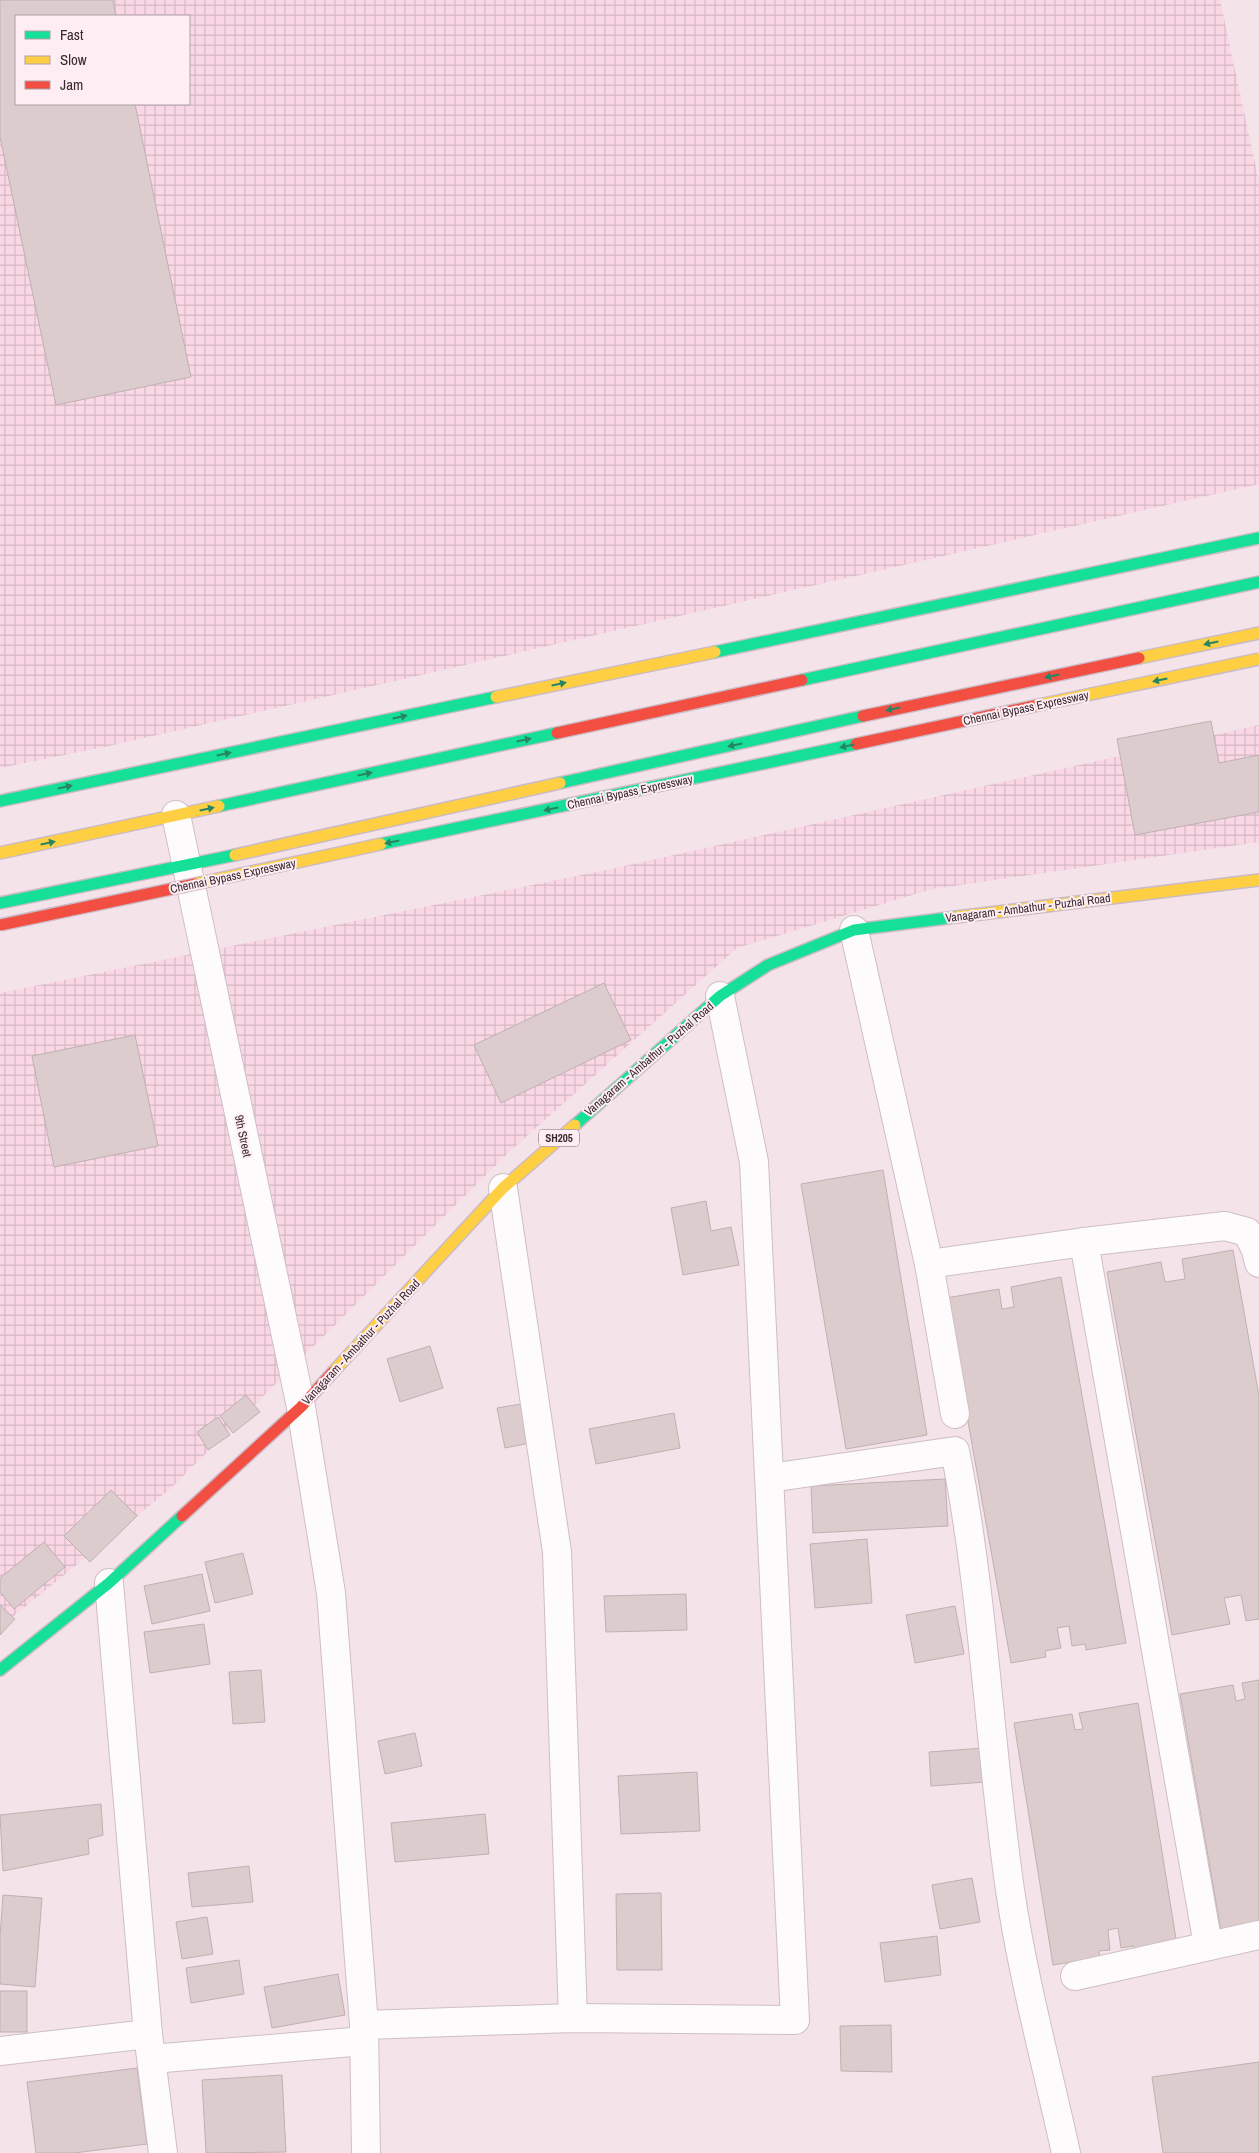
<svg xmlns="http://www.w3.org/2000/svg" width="1259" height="2153" font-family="'Archivo Narrow',sans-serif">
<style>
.industrial{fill:url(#industrial-grid);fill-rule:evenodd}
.building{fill:#dcccce;stroke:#bfb0b2}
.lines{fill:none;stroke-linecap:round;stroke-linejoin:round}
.street-casing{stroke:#cebfc5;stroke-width:30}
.fast-casing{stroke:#cabbc6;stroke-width:14}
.slow-casing{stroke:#cabbc6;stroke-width:14}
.jam-casing{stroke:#cabbc6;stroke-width:14}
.street{stroke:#fefbfc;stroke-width:28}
.fast{stroke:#16e098;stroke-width:11}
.slow{stroke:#ffcf43;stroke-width:11}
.jam{stroke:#f24e42;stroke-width:11}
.fast-bridge-casing{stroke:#cabbc6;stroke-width:14;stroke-linecap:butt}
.slow-bridge-casing{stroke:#cabbc6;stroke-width:14;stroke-linecap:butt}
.jam-bridge-casing{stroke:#cabbc6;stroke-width:14;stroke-linecap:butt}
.fast-bridge{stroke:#16e098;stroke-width:11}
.slow-bridge{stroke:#ffcf43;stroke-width:11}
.jam-bridge{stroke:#f24e42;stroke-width:11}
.oneway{fill:#288564}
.labels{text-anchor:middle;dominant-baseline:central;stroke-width:4;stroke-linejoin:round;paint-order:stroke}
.shield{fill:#feeef4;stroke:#74656b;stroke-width:1}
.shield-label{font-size:11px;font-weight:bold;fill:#392a30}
.street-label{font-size:12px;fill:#392a30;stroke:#feeef4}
</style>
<defs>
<pattern id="industrial-grid" width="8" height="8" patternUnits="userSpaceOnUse" patternTransform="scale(1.25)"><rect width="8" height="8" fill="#f9d7e4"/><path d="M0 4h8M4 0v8" fill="none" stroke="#d6b9c4"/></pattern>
</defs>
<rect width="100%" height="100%" fill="#f5e3ea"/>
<g class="industrial">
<path d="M0,0H1220L1259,182V484L109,746L0,768ZM16,16H189V104H16Z"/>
<polygon points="1259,725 1259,842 932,889 737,948 507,1154 170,1489 0,1627 0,993 611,869"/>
</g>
<g class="building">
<polygon points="0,0 113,0 116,16 16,16 16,104 135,104 191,377 56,405 0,137"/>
<polygon points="1211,721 1219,763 1259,755 1259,812 1135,835 1117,739"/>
<polygon points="604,983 631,1040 501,1103 474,1045"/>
<polygon points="135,1035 158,1146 54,1167 32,1056"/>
<polygon points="883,1170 927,1435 846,1449 801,1184"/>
<polygon points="706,1201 711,1231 731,1227 739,1265 683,1275 671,1208"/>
<polygon points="1233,1250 1259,1396 1259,1619 1246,1621 1241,1595 1224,1598 1230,1624 1172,1635 1107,1272 1161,1262 1165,1282 1185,1279 1182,1259"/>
<polygon points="1061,1277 1126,1643 1086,1650 1085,1644 1072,1646 1069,1626 1057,1628 1061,1648 1045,1651 1046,1657 1011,1663 946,1298 999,1289 1002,1309 1014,1307 1011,1287"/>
<polygon points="430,1346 443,1388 400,1402 387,1359"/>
<polygon points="246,1395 260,1412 233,1433 220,1416"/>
<polygon points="533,1402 540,1441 505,1448 497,1408"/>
<polygon points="674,1413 680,1448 596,1464 589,1429"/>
<polygon points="218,1417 230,1435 208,1450 197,1432"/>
<polygon points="945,1479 948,1526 813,1533 811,1486"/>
<polygon points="111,1490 137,1516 90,1562 64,1536"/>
<polygon points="867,1539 872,1603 815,1608 810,1544"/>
<polygon points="44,1542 65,1567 14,1609 0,1592 0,1578"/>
<polygon points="243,1553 253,1594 215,1603 205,1562"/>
<polygon points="202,1574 210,1611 152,1624 144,1586"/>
<polygon points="686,1594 687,1630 606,1632 604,1596"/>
<polygon points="0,1605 15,1619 0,1635"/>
<polygon points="955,1606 964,1654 915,1663 906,1615"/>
<polygon points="204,1624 210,1664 150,1673 144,1632"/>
<polygon points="261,1670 265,1722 233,1724 229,1672"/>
<polygon points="1259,1680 1259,1930 1222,1937 1180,1694 1233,1685 1236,1701 1245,1699 1242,1683"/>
<polygon points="1138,1703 1177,1945 1135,1952 1133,1946 1121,1948 1118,1928 1108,1930 1110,1950 1099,1951 1100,1957 1053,1965 1014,1723 1072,1714 1075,1730 1083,1729 1079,1713"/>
<polygon points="415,1733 422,1766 385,1774 378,1741"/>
<polygon points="983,1748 986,1782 931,1786 929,1752"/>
<polygon points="697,1772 700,1831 621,1834 618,1776"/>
<polygon points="101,1804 103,1835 88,1839 89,1854 3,1871 0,1815"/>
<polygon points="485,1814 489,1854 395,1862 391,1823"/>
<polygon points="249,1866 253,1902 192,1907 188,1873"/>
<polygon points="972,1878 980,1922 940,1929 932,1885"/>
<polygon points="661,1893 662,1970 617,1970 616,1894"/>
<polygon points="3,1895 42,1898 35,1987 0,1984 0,1937"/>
<polygon points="207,1917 213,1954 182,1959 176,1922"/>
<polygon points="937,1936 941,1975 885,1982 880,1943"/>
<polygon points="239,1960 244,1994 191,2003 186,1968"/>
<polygon points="338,1974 345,2015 272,2028 264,1987"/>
<rect x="0" y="1991" width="27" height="41"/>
<polygon points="891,2025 892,2072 841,2071 840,2026"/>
<polygon points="1259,2062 1259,2153 1163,2153 1152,2077"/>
<polygon points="137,2068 147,2144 74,2153 36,2153 27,2082"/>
<polygon points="282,2075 286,2152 206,2153 202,2080"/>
</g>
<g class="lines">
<defs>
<g id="street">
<polyline points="176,815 301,1407 331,1593 364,2025 366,2153"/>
<polyline points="854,930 929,1264 955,1414"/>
<polyline points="503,1188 557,1552 573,2018"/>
<polyline points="1084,1242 1225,1226 1247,1232 1256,1250 1259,1263"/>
<polyline points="929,1264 1084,1242 1208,1945"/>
<path d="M770,1478L955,1451C984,1596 989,1744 1010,1890C1023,1979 1047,2066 1066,2153"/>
<polyline points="109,1583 148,2034 163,2153"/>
<polyline points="1075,1976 1259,1935"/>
<polyline points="364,2025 573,2018 795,2020 754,1162 720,996"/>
<polyline points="0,2051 148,2034"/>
<polyline points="152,2059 364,2041"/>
</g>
<g id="fast">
<polyline points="715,652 1259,538"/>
<polyline points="802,680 1259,582"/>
<polyline points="560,783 863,716"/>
<polyline points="0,801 496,697"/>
<polyline points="219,806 557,733"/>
<polyline points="0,903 235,855"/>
<polyline points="575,1125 720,996 768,965 854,930 956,917"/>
<polyline points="0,1670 109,1583 182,1516"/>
</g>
<g id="slow">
<polyline points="1139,658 1259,633"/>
<polyline points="496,697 715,652"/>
<polyline points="0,853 219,806"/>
<polyline points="235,855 560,783"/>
<polyline points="956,917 1259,880"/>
<polyline points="333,1372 503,1188 575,1125"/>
</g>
<g id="jam">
<polyline points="863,716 1139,658"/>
<polyline points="557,733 802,680"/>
<polyline points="182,1516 301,1407 333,1372"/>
</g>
</defs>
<use href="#street" class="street-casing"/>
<use href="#fast" class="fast-casing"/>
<use href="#slow" class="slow-casing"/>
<use href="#jam" class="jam-casing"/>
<use href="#street" class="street"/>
<use href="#fast" class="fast"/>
<use href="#slow" class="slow"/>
<use href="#jam" class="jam"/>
<defs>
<polyline id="fast-bridge" points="381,844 856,744"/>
<g id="slow-bridge">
<polyline points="1034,706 1259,659"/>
<polyline points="195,884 381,844"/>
</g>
<g id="jam-bridge">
<polyline points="856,744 1034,706"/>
<polyline points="0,925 195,884"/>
</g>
</defs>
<use href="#fast-bridge" class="fast-bridge-casing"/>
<use href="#slow-bridge" class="slow-bridge-casing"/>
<use href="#jam-bridge" class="jam-bridge-casing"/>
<use href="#fast-bridge" class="fast-bridge"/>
<use href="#slow-bridge" class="slow-bridge"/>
<use href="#jam-bridge" class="jam-bridge"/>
</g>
<defs><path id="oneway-solid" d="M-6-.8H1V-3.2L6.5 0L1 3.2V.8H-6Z" transform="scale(1.25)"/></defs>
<g class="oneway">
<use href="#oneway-solid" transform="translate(1211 643) rotate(168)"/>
<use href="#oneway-solid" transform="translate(1052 676) rotate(168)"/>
<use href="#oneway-solid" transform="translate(1160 680) rotate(168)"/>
<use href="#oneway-solid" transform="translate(559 684) rotate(-12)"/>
<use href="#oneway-solid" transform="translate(893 709) rotate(168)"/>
<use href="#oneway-solid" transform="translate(400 717) rotate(-12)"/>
<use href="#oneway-solid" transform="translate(524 740) rotate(-12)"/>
<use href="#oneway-solid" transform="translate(735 745) rotate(168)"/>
<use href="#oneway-solid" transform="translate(847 746) rotate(168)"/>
<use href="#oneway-solid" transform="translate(224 754) rotate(-12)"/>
<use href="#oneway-solid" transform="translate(365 774) rotate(-12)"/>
<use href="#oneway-solid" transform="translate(65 787) rotate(-12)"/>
<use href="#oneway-solid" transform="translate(207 809) rotate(-12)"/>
<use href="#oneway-solid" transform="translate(551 809) rotate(168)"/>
<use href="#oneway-solid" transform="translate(392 842) rotate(168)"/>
<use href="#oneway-solid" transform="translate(48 843) rotate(-12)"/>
</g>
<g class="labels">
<rect class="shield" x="539" y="1129.5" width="40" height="17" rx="4"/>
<g class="shield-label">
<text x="559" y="1138">SH205</text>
</g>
<g class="street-label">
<text transform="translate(1026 708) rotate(-12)">Chennai Bypass Expressway</text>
<text transform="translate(630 792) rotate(-12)">Chennai Bypass Expressway</text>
<text transform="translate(233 876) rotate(-12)">Chennai Bypass Expressway</text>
<text transform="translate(1028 908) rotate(-7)">Vanagaram - Ambathur - Puzhal Road</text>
<text transform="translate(649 1059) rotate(-41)">Vanagaram - Ambathur - Puzhal Road</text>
<text transform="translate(243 1136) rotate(78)">9th Street</text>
<text transform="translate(361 1342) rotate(-47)">Vanagaram - Ambathur - Puzhal Road</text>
</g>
</g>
<rect x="15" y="15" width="175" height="90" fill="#feeef4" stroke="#afa0a6"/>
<rect x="25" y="31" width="25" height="8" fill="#16e098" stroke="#afa0a6"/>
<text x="60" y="40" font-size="15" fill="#392a30">Fast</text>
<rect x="25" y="56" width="25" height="8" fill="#ffcf43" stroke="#afa0a6"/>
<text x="60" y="65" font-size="15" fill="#392a30">Slow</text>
<rect x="25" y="81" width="25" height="8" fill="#f24e42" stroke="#afa0a6"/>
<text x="60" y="90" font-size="15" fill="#392a30">Jam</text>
</svg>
